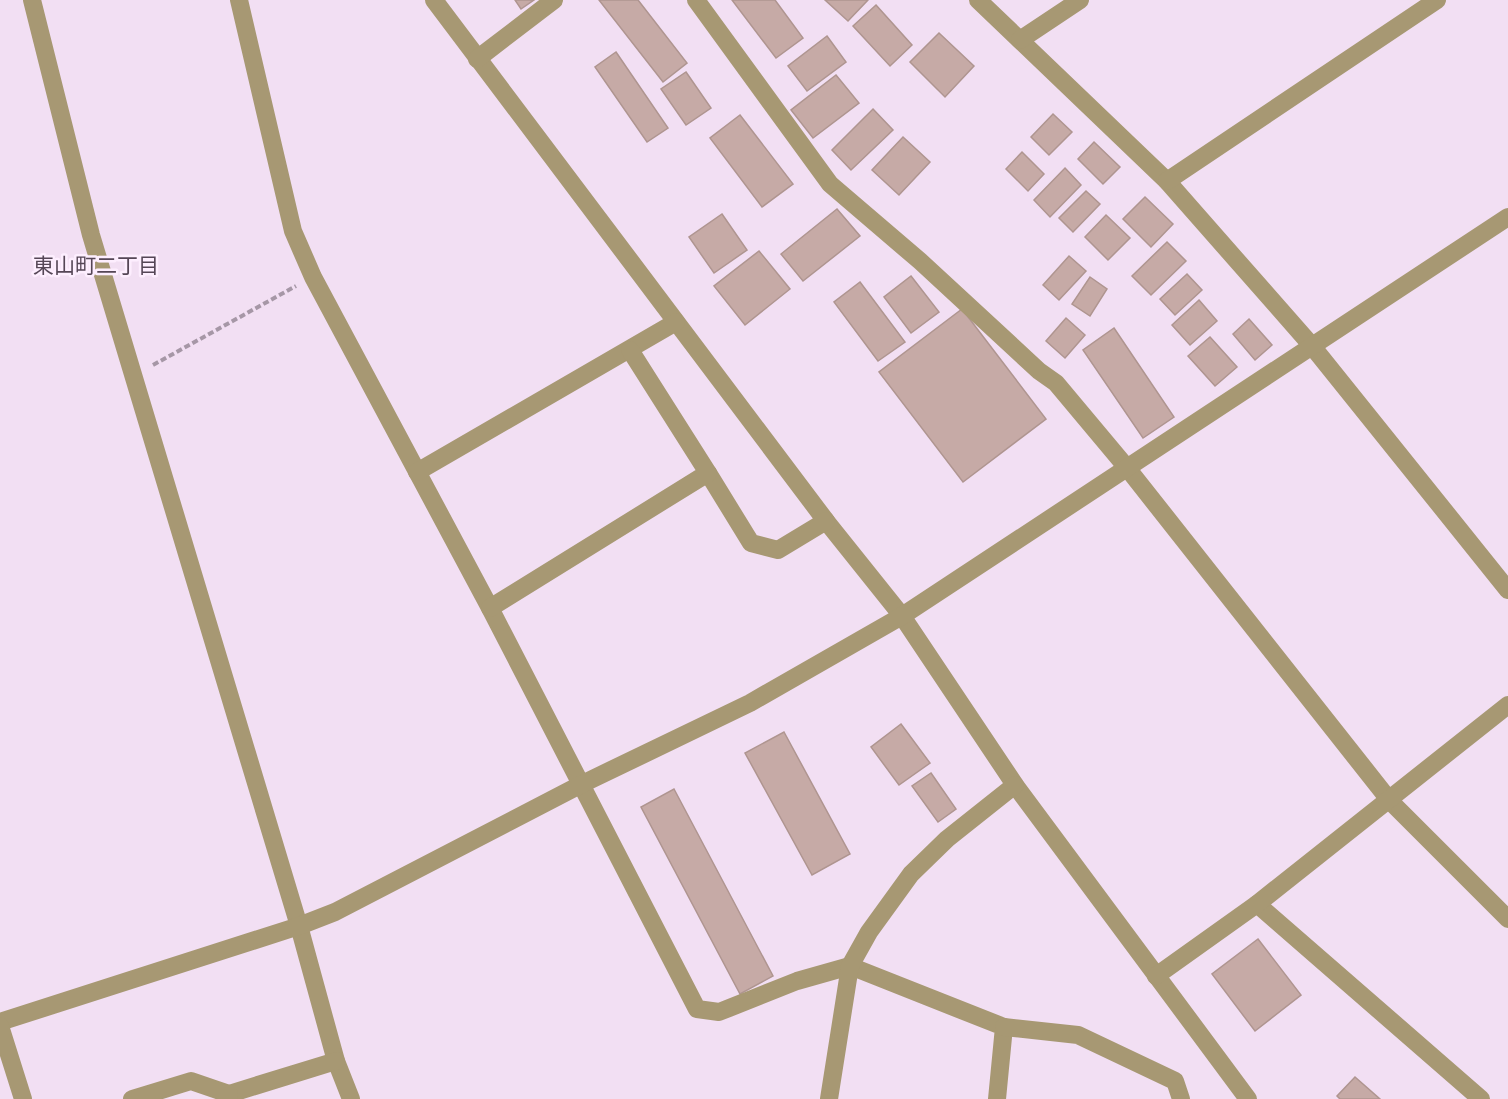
<svg xmlns="http://www.w3.org/2000/svg" width="1508" height="1099" font-family="'Source Serif 4','Noto Sans JP',serif">
<style>
.building{fill:#c6aaa6;stroke:#af9590;stroke-width:1.5}
.lines{fill:none;stroke-linecap:round;stroke-linejoin:round}
.path{stroke:#a697a6;stroke-width:4;stroke-dasharray:6 3;stroke-linecap:butt}
.minor{stroke:#a79873;stroke-width:18}
.labels{text-anchor:middle;dominant-baseline:central;stroke-width:5;stroke-linejoin:round;paint-order:stroke}
.neighbourhood-label{font-size:21px;fill:#554656;stroke:#fdeefe}
</style>
<rect width="100%" height="100%" fill="#f2dff3"/>
<g class="building">
<polygon points="515,0 534,0 521,9"/>
<polygon points="599,0 638,0 687,63 663,82"/>
<polygon points="732,0 775,0 803,38 776,58"/>
<polygon points="825,0 868,0 848,21"/>
<polygon points="876,5 912,45 890,66 853,26"/>
<polygon points="939,33 974,66 945,97 910,62"/>
<polygon points="827,36 846,62 807,91 788,66"/>
<polygon points="616,52 668,128 647,142 595,67"/>
<polygon points="686,72 711,108 686,125 661,89"/>
<polygon points="836,75 859,103 813,138 791,110"/>
<polygon points="873,109 893,130 851,170 832,150"/>
<polygon points="1053,114 1072,132 1049,155 1031,137"/>
<polygon points="740,115 793,184 762,207 710,138"/>
<polygon points="903,137 930,162 899,195 872,170"/>
<polygon points="1094,142 1120,167 1103,184 1078,159"/>
<polygon points="1022,152 1044,174 1028,191 1006,169"/>
<polygon points="1065,168 1081,185 1050,217 1034,200"/>
<polygon points="1086,191 1100,204 1073,232 1059,218"/>
<polygon points="1145,197 1173,224 1151,247 1123,219"/>
<polygon points="837,209 860,236 803,281 781,254"/>
<polygon points="722,214 747,250 714,273 689,237"/>
<polygon points="1106,215 1130,238 1108,260 1085,237"/>
<polygon points="1167,242 1186,261 1151,295 1132,276"/>
<polygon points="759,251 790,289 745,325 714,286"/>
<polygon points="1069,256 1086,271 1059,300 1043,285"/>
<polygon points="1187,274 1202,290 1175,315 1160,299"/>
<polygon points="911,276 939,312 911,333 884,297"/>
<polygon points="1090,277 1107,289 1090,316 1072,304"/>
<polygon points="860,282 905,342 878,361 834,302"/>
<polygon points="1199,300 1217,321 1190,345 1172,325"/>
<polygon points="962,309 1046,419 963,482 879,372"/>
<polygon points="1066,318 1085,335 1065,358 1046,341"/>
<polygon points="1249,319 1272,345 1255,360 1233,334"/>
<polygon points="1114,328 1174,417 1143,438 1083,350"/>
<polygon points="1210,337 1237,367 1215,386 1188,356"/>
<polygon points="901,724 930,763 899,785 871,747"/>
<polygon points="784,732 850,854 812,875 745,753"/>
<polygon points="931,773 956,809 938,822 912,786"/>
<polygon points="674,789 773,976 740,994 641,807"/>
<polygon points="1258,939 1301,995 1255,1031 1212,974"/>
<polygon points="1355,1077 1380,1099 1340,1099 1337,1096"/>
</g>
<g class="lines">
<polyline class="path" points="153,365 296,286"/>
<g class="minor">
<polyline points="32,0 91,235 299,926 336,1061 351,1099"/>
<polyline points="239,0 293,231 313,277 490,608 697,1009 719,1012 797,981 850,966 1004,1027 997,1099"/>
<polyline points="434,0 826,521 902,616 1015,785 1248,1099"/>
<polyline points="696,0 830,184 920,261 1039,371 1056,383 1128,469 1390,801 1508,919"/>
<polyline points="978,0 1167,181 1312,346 1508,590"/>
<polyline points="1020,40 1080,0"/>
<polyline points="477,59 554,0"/>
<polyline points="1167,181 1437,0"/>
<polyline points="417,472 676,322"/>
<polyline points="708,473 751,543 778,550 826,521"/>
<polyline points="490,608 708,473 630,350"/>
<polyline points="1257,904 1481,1099"/>
<polyline points="1156,976 1257,904 1508,705"/>
<polyline points="0,1022 299,926 335,912 580,785 750,703 902,616 1508,217"/>
<polyline points="0,1026 23,1099"/>
<polyline points="1004,1027 1078,1035 1175,1081 1181,1099"/>
<polyline points="229,1094 336,1061"/>
<polyline points="132,1099 191,1081 229,1094 228,1099"/>
<polyline points="829,1099 850,966 869,932 911,874 947,839 1015,785"/>
</g>
</g>
<g class="labels">
<g class="neighbourhood-label">
<text x="96" y="265">東山町二丁目</text>
</g>
</g>
</svg>
